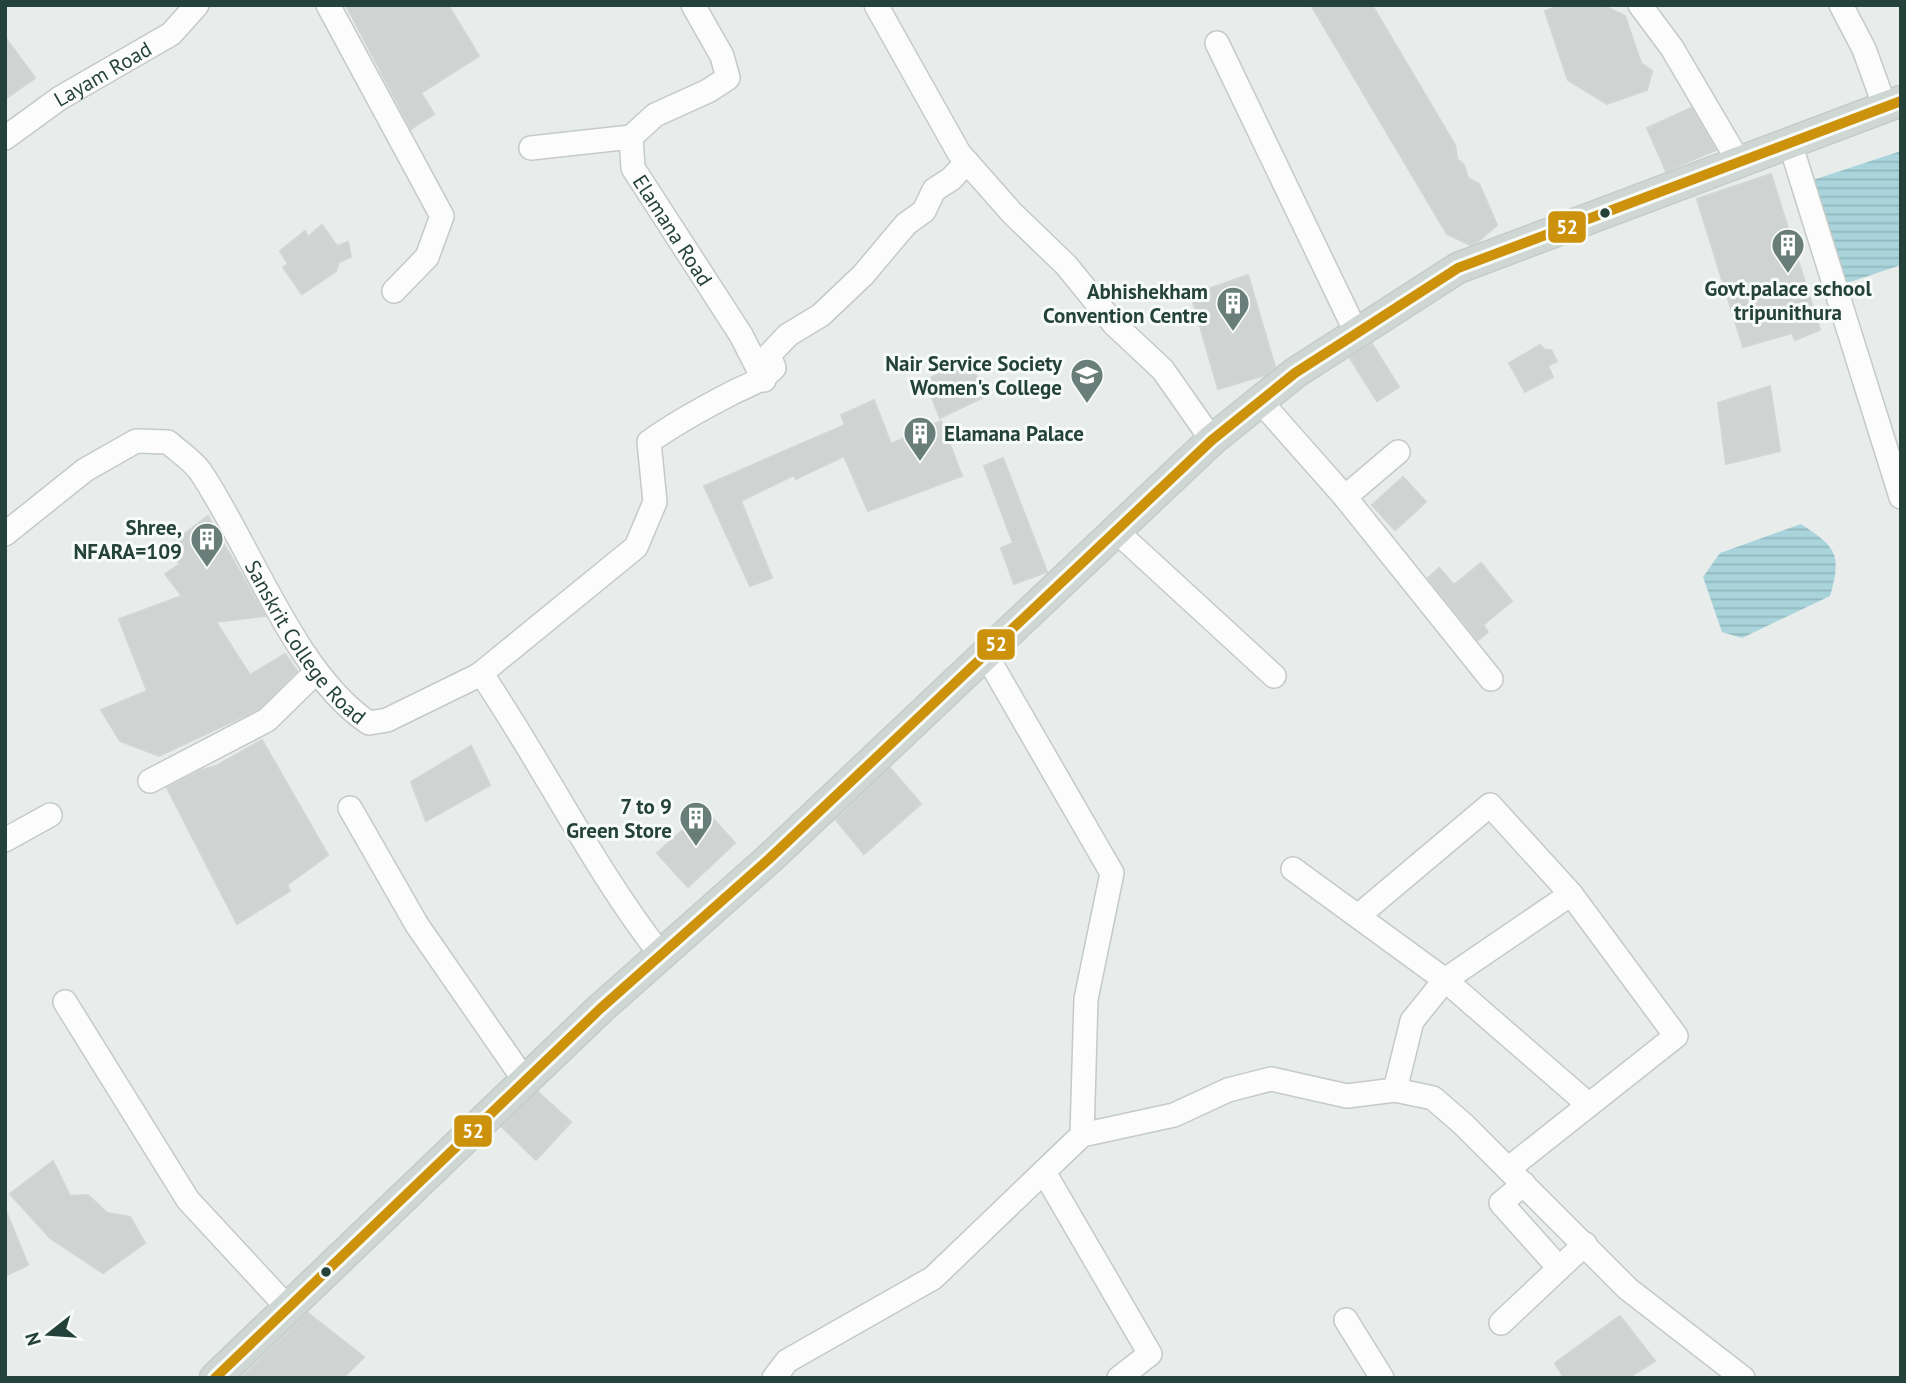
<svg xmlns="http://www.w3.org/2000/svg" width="1906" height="1383" font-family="'PT Sans',sans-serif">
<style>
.water{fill:url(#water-rules)}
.building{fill:#cfd4d2;stroke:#d1d6d4;stroke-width:2}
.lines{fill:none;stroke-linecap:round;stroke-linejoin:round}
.minor-casing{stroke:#c5cac8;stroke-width:26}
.major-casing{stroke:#c3ccc9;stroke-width:33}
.minor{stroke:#fcfcfc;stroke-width:23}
.major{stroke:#cfd7d5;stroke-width:30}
.bus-1-casing{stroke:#f7fbf9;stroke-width:16}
.bus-1{stroke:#cd920c;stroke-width:10}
.bus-dot{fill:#24423a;stroke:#f7fbf9;stroke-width:2.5}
.labels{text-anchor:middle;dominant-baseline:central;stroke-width:6;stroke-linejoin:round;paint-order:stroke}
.street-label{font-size:21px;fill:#24423a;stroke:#f7fbf9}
.poi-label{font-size:21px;font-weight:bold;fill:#24423a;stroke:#f7fbf9;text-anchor:end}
.line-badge{stroke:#f7fbf9;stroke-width:2.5}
.badge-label{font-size:19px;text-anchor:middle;font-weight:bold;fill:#fff}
</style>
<defs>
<pattern id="water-rules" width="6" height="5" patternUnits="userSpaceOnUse" patternTransform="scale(1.75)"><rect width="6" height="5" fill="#a9d4db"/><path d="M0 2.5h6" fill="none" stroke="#91b7bd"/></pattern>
</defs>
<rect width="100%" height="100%" fill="#e8edeb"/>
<g class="water">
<polygon points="1901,151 1901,265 1844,284 1810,181"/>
<path d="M1801,524C1836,547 1842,554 1830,596L1742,638L1722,632L1703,577L1720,553Z"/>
</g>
<g class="building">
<polygon points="346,5 448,5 479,56 421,93 434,114 411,129"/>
<polygon points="1311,5 1372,5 1455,145 1457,159 1464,165 1468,178 1479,184 1497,225 1476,243 1470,245 1447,234"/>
<polygon points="1561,5 1602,5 1625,16 1641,63 1652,71 1647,90 1607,104 1568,80 1545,11"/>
<polygon points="5,37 35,78 5,99"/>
<polygon points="1691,108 1716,150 1666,171 1647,128"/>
<polygon points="1771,174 1820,330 1795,340 1792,333 1743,347 1697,199"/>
<polygon points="322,225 337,246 348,242 351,257 339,262 336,271 302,294 283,267 288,264 280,251 305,231 308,237"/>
<polygon points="1248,275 1275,367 1265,375 1218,389 1191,295"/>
<polygon points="1372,344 1399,387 1377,401 1350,358"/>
<polygon points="1540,345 1545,350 1551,350 1557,361 1548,366 1553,377 1525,392 1509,363"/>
<polygon points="971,360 984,397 940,418 925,380"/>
<polygon points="1770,386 1780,451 1726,464 1718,403"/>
<polygon points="874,400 891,444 941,421 962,476 868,511 844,456 796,479 794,475 741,501 772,578 750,586 704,486 845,425 841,415"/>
<polygon points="1003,458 1047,572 1014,584 1001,548 1013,543 984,466"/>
<polygon points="1403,477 1426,502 1395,530 1372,505"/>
<polygon points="208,516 265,616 216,622 250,675 285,654 297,671 259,709 159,756 120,741 101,710 147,691 119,619 182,596 165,574 180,564 167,547"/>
<polygon points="1481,563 1512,601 1483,625 1488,632 1478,640 1428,578 1439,568 1454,585"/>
<polygon points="262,740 328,855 287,885 290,891 237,924 167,788 202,770 216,766"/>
<polygon points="471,746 490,785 426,821 411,782"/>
<polygon points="890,768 921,804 864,854 836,820"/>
<polygon points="705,810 735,843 688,887 657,853"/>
<polygon points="538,1092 571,1122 536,1160 502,1127"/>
<polygon points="53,1161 70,1196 88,1195 107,1213 130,1217 145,1243 103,1273 50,1238 10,1194"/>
<polygon points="5,1209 28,1265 5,1276"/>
<polygon points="308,1313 364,1357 343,1378 241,1378"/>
<polygon points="1620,1316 1655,1361 1628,1378 1564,1378 1555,1363"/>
</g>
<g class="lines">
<defs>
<g id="minor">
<polyline points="328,5 442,216 427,257 394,291"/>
<path id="s1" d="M693,5L722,56L728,78L708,91L655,115L631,137L633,168L741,335L764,380"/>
<polyline points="876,5 959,153 1012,213 1066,265 1114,324 1163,370 1212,440"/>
<polyline points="1640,5 1672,48 1739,162"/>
<polyline points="1841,5 1864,49 1885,107"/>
<polyline points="1217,43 1356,332"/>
<path id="s2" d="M5,138L60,98L171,34L197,5"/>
<polyline points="1790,143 1901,497"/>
<polyline points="531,148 631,137"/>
<polyline points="1261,402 1345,497 1491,679"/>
<polyline points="1345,497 1398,452"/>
<polyline points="1115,530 1274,676"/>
<path id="s3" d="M5,534L85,470L136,441L168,442C178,451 192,460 200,471C250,545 295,674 369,723L387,720L479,675L485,679C546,770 594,869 661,955"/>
<path d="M479,675L636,547L655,502L649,442C675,423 703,408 732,393C748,385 762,381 774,368L769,355L788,335L821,315L863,275L906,224L924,211L934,190L951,179L967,162"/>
<polyline points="150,781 267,720 316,672"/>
<polyline points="350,808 417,925 525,1081"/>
<polyline points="5,840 50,815"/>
<polyline points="1293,869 1445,980 1412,1021 1395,1090"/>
<polyline points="1358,916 1490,805 1571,894"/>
<polyline points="65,1002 188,1200 288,1308"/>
<polyline points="1082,1135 1174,1115 1228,1090 1271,1079 1347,1096 1395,1090 1433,1098 1463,1124 1628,1289 1743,1378"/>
<polyline points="1508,1169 1676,1036 1571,894 1445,980 1589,1105"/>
<polyline points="1044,1172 1150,1354 1119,1378"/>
<polyline points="1524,1184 1501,1203 1559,1268"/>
<polyline points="1346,1320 1382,1378"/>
<polyline points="1501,1323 1585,1244"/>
<polyline points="774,1378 787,1361 933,1278 1082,1135 1086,999 1112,873 985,653"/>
</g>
<polyline id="major" points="215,1378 601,1008 769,859 1212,440 1295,373 1458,268 1901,101"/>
</defs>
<use href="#minor" class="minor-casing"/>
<use href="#major" class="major-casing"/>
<use href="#minor" class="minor"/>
<use href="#major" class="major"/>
<defs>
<polyline id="bus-1" points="215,1378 601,1008 769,859 1212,440 1295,373 1458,268 1901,101"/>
</defs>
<use href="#bus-1" class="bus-1-casing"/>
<use href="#bus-1" class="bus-1"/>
</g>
<defs>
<symbol id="building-pin" viewBox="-11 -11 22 30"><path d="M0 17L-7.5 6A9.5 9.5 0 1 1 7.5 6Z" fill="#697e78" stroke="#f7fbf9"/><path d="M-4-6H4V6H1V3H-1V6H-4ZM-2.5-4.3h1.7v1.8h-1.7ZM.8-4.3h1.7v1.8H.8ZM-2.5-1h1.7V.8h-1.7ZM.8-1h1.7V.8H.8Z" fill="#fff"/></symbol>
<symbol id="university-pin" viewBox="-11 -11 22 30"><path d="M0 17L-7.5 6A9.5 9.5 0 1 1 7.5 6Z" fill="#697e78" stroke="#f7fbf9"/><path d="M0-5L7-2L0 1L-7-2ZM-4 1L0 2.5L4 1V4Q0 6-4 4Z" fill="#fff"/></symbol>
</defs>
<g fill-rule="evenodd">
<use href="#building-pin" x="1769" y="226" width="38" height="52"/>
<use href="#building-pin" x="1214" y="284" width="38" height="52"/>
<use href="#university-pin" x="1068" y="356" width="38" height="52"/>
<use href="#building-pin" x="901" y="414" width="38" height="52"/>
<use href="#building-pin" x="188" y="520" width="38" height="52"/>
<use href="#building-pin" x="677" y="799" width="38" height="52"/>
</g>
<g class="bus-dot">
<circle cx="1605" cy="213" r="6"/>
<circle cx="326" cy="1272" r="6"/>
</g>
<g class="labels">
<g class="street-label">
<text stroke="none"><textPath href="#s2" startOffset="117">Layam Road</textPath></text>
<text stroke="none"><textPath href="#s1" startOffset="301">Elamana Road</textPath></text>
<text stroke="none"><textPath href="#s3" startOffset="438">Sanskrit College Road</textPath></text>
</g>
<g class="poi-label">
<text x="1788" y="288" text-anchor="middle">Govt.palace school<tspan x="1788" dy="24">tripunithura</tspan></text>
<text x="1208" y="291">Abhishekham<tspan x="1208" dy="24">Convention Centre</tspan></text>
<text x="1062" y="363">Nair Service Society<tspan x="1062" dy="24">Women's College</tspan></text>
<text x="944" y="433" text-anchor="start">Elamana Palace</text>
<text x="182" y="527">Shree,<tspan x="182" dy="24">NFARA=109</tspan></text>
<text x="672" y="806">7 to 9<tspan x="672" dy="24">Green Store</tspan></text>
</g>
</g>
<g class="line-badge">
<rect x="1547" y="210" width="40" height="34" rx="7" fill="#cd920c"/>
<rect x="976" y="628" width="40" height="33" rx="7" fill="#cd920c"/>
<rect x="453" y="1114" width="40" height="34" rx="7" fill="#cd920c"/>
</g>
<g class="badge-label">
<text x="1567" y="234">52</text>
<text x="996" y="651">52</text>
<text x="473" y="1138">52</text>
</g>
<rect width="1906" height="1383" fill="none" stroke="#24423a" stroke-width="14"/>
<g transform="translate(49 1334) rotate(253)" stroke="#f7fbf9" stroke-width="5" paint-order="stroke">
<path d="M0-5L12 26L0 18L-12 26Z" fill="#24423a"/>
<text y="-10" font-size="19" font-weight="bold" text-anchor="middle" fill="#24423a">N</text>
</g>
</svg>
